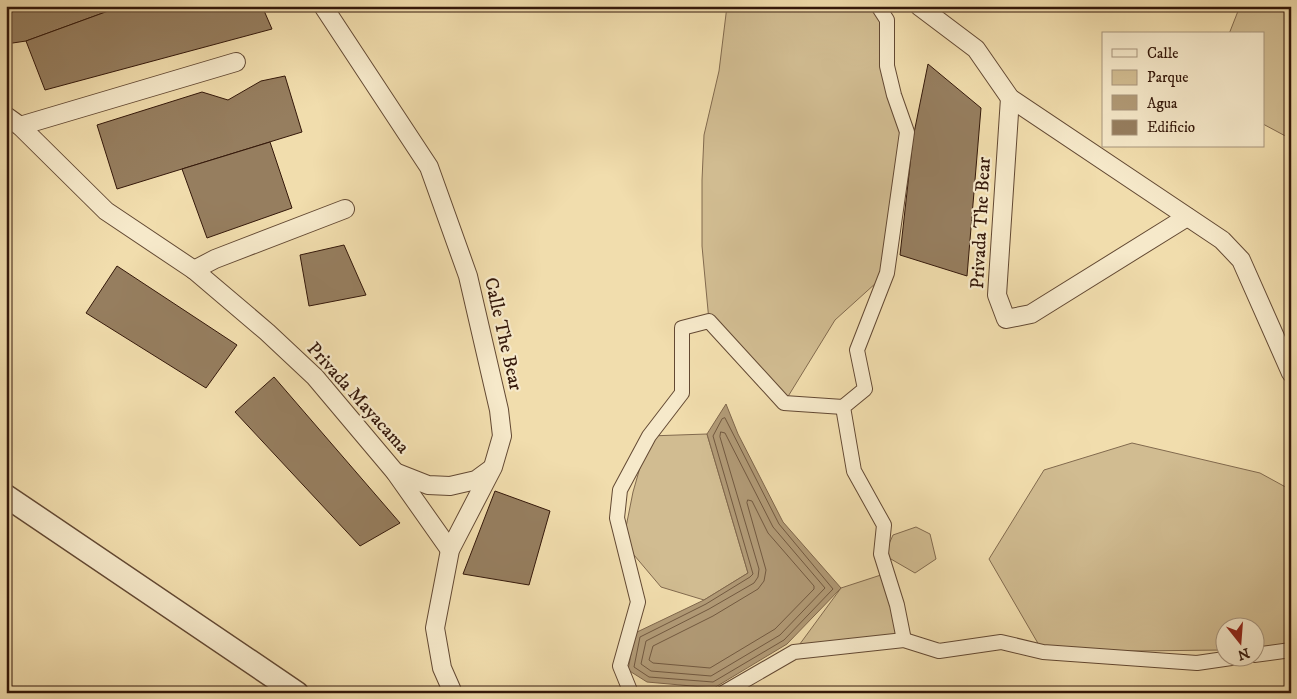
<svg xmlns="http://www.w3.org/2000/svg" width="1297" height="699" font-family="'IM FELL DW Pica',serif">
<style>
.green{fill:#d1bc91;stroke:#826a4e}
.water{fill:#b19a76;stroke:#7f664b}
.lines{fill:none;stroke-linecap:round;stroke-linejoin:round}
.shore{stroke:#725940;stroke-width:1}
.building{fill:#967e5f;stroke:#34180a}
.pedestrian-casing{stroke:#634933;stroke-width:16}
.minor-casing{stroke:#634933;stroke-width:20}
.tertiary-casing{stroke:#634933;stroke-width:25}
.pedestrian{stroke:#f6e9ca;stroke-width:14}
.minor{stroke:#f6e9ca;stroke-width:18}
.tertiary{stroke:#f6e9ca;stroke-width:22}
.labels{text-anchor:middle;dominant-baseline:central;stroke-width:4.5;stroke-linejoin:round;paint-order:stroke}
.street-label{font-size:19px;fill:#34180a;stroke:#f6e9ca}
</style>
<rect width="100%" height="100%" fill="#f1ddad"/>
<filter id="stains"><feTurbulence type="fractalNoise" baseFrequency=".004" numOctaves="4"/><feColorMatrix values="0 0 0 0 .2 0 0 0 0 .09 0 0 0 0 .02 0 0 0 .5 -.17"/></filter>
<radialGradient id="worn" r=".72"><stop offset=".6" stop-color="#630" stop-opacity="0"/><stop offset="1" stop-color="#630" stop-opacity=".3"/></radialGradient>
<g class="green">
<polygon points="727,6 874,6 887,20 887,66 907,132 887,273 835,320 784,403 709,321 702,246 702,180 704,135 719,71"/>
<polygon points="1240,6 1291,6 1291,139 1263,124 1263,34 1229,34"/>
<polygon points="707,434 748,573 704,600 661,587 623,542 633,492 649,436"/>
<polygon points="1132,443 1260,473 1291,490 1291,649 1255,649 1254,626 1224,626 1224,650 1043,652 989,559 1044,470"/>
<polygon points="916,527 930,534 936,559 915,573 884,555 893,535"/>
<polygon points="887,573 904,640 794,652 841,588"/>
</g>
<polygon class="water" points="726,404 738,434 783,522 841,588 787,644 714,688 647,682 628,670 635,633 704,600 748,573 707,434"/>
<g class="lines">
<g class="shore">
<polygon points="725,418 779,524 833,589 784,640 713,682 649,677 634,667 640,637 706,604 750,577 753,574 713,436 722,419"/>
<polygon points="721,432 725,433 773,527 825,588 780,635 711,676 651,671 641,664 646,641 709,609 754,583 758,577 759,569 720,437"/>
<polygon points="748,500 752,501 768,533 814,586 814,589 775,629 710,668 653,663 649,660 653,646 713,616 758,589 764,581 766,570 747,503"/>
</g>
</g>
<g class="building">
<polygon points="6,6 122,6 26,41 6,44"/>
<polygon points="122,6 262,6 272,29 45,90 26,41"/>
<polygon points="928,64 981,108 967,276 900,255 913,138"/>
<polygon points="285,76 302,132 117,189 97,125 202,92 228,100 261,81"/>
<polygon points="270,142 292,208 207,238 182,169"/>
<polygon points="344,245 366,295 309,306 300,255"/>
<polygon points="117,266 237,345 206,388 86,313"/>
<polygon points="274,377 400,523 360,546 235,412"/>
<polygon points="495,491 550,511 529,585 463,574"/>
</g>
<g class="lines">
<defs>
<g id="pedestrian">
<polyline points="878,6 887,20 887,66 894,95 907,132 887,273 857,350 865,389 843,407 854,471 884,525 881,554 897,605 904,640"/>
<polyline points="1254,655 1291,650"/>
<polyline points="631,693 620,666 638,602 617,518 620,490 649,436 682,393 682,328 709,321 784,403 843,407"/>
<polyline points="723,693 794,652 904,640 939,651 1001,642 1043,652 1197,663 1245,656"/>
</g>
<g id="minor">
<polyline points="323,6 429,167 468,276 499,410 502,436 493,467 450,550 435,628 442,668 453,693"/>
<polyline points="919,6 976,49 1010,98 1222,240 1241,260 1291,373"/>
<polyline points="1010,98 997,295 1006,319 1031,314 1187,217"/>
<polyline points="6,116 20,126 106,211 194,270 267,332 315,377 395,472 450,550"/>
<polyline points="20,126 236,62"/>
<polyline points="194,270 215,259 345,209"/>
<polyline points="395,472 428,485 450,486 476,480 491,469"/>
</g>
<polyline id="tertiary" points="6,496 297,693"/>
</defs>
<use href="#pedestrian" class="pedestrian-casing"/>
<use href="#minor" class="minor-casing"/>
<use href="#tertiary" class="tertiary-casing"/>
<use href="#pedestrian" class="pedestrian"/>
<use href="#minor" class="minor"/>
<use href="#tertiary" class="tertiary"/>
</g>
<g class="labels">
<g class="street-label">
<text transform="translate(981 223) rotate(-87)">Privada The Bear</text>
<text transform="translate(503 334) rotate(77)">Calle The Bear</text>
<text transform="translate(358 398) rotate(48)">Privada Mayacama</text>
</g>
</g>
<rect width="1297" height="699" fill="none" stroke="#f1ddad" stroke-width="25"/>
<rect x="8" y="8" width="1282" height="684" fill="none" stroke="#34180a" stroke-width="2.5"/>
<rect x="12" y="12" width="1272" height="674" fill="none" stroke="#34180a"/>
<rect x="1102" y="32" width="162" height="115" fill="#f6e9ca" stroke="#a8957d"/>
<rect x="1112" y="49" width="25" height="8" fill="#f6e9ca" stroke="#a8957d"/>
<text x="1147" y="58" font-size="15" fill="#34180a">Calle</text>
<rect x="1112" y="70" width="25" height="15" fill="#d1bc91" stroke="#a8957d"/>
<text x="1147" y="82" font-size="15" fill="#34180a">Parque</text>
<rect x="1112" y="95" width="25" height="15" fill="#b19a76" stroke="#a8957d"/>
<text x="1147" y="108" font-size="15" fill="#34180a">Agua</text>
<rect x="1112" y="120" width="25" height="15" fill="#967e5f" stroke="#a8957d"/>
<text x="1147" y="132" font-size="15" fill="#34180a">Edificio</text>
<g transform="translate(1240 642) rotate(163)"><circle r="24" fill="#f6e9ca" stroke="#a8957d"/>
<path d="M0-4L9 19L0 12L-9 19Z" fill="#8f2418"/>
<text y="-8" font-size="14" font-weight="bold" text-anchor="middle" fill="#34180a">N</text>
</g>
<rect width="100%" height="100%" filter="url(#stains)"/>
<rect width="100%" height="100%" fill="url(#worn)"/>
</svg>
